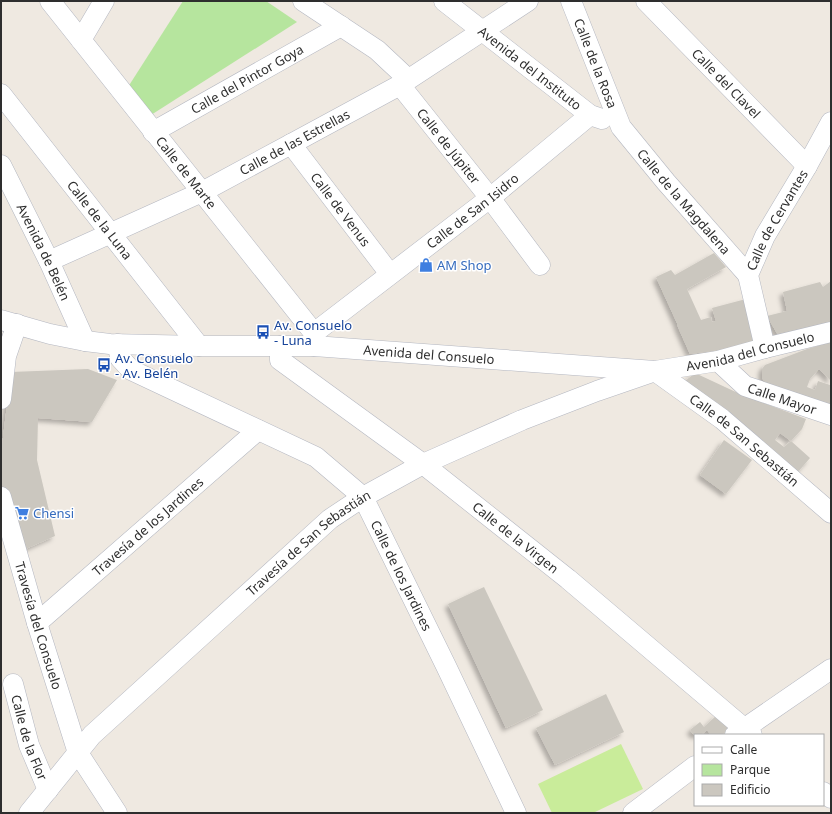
<svg xmlns="http://www.w3.org/2000/svg" width="832" height="814" font-family="'Noto Sans',sans-serif">
<style>
.green{fill:#b6e59e}
.pitch{fill:#c9ec9a}
.building{fill:#cbc7bf;filter:url(#shadow)}
.lines{fill:none;stroke-linecap:round;stroke-linejoin:round}
.minor-casing{stroke:#b4b7c1;stroke-width:21}
.minor{stroke:#fff;stroke-width:20}
.labels{text-anchor:middle;dominant-baseline:central;stroke-width:3;stroke-linejoin:round;paint-order:stroke}
.street-label{font-size:13px;fill:#2e2e2e;stroke:#fff}
.shop-label{font-size:13px;fill:#366cbe;stroke:#fff;text-anchor:start}
.transit-label{font-size:13px;fill:#164399;stroke:#fff;text-anchor:start}
</style>
<defs>
<filter id="shadow"><feDropShadow dx="-3.5" dy="3.5" stdDeviation="2" flood-color="#0004"/></filter>
</defs>
<rect width="100%" height="100%" fill="#efe9e1"/>
<polygon class="green" points="183,1 266,1 297,22 151,115 128,87"/>
<polygon class="pitch" points="621,744 643,789 593,813 552,813 538,784"/>
<g class="building">
<polygon points="714,253 726,267 687,289 701,320 711,317 712,322 716,321 712,308 746,299 753,341 720,350 690,354 678,327 677,323 656,277 671,270 675,275"/>
<polygon points="831,281 831,323 778,335 767,316 787,311 783,292 820,282 823,287"/>
<polygon points="831,342 831,381 819,369 810,379 807,387 815,390 818,381 830,385 831,383 831,408 765,382 762,378 762,369 765,365 807,349"/>
<polygon points="88,369 117,380 92,422 38,418 37,460 55,536 21,551 1,480 1,454 11,372"/>
<polygon points="695,373 740,394 806,419 802,429 791,441 780,433 775,440 784,447 791,441 810,458 797,473 684,382"/>
<polygon points="724,440 752,460 726,494 700,475"/>
<polygon points="484,587 543,710 506,728 448,604"/>
<polygon points="606,694 624,732 555,765 536,728"/>
<polygon points="717,715 731,727 722,735 711,735 707,730 701,735 694,735 690,730 700,722 704,727"/>
</g>
<g class="lines">
<defs>
<g id="minor">
<path id="s1" d="M50,1L314,333V346"/>
<polyline points="303,1 377,50 408,79"/>
<path id="s2" d="M444,1L590,115L602,119"/>
<path id="s3" d="M571,1L621,127L666,182L748,275"/>
<path id="s4" d="M646,1L807,166"/>
<polyline points="81,40 104,1"/>
<path id="s5" d="M400,85L490,198L540,265"/>
<path id="s6" d="M1,94L199,346"/>
<path id="s7" d="M153,132L341,26"/>
<path id="s8" d="M291,144L390,274"/>
<path id="s9" d="M1,165L49,261L85,341"/>
<path id="s10" d="M49,261L202,192L291,144L400,85L528,1"/>
<path id="s11" d="M1,320L50,334L85,341L110,344L199,346H314L655,371L718,361L765,348L831,332"/>
<path id="s12" d="M314,333L490,198L590,115"/>
<path id="s13" d="M118,344L120,358L131,370L316,457L363,497L446,666L516,813"/>
<path id="s14" d="M280,346V360L423,464L568,579L752,735"/>
<path id="s15" d="M765,348L748,275L765,236L807,166L831,122"/>
<path id="s16" d="M718,361L745,386L831,415"/>
<polyline points="1,399 6,356 17,324"/>
<path id="s17" d="M1,497L37,623L78,753L117,813"/>
<path id="s18" d="M37,623L258,430"/>
<path id="s19" d="M13,684L29,745L48,790"/>
<polyline points="735,735 831,669"/>
<polyline points="823,792 831,798"/>
<path id="s20" d="M29,813L92,735L330,519L363,497L423,464L522,420L597,391L655,371L722,419L831,513"/>
<polyline points="633,813 695,766"/>
</g>
</defs>
<use href="#minor" class="minor-casing"/>
<use href="#minor" class="minor"/>
</g>
<defs>
<symbol id="shop-bare" viewBox="-9 -9 18 18"><path d="M-5-2.5h2.3a2.7 3.5 0 0 1 5.4 0H5L5.5 6h-11ZM-1.5-2.5h3a1.5 2.3 0 0 0-3 0Z" fill="#3f7fe0" stroke="#fff" stroke-width="2.5" paint-order="stroke"/></symbol>
<symbol id="bus-bare" viewBox="-9 -9 18 18"><path d="M-5-6H5V4H4V6H2V4H-2V6H-4V4H-5ZM-3.5-4V0h7V-4ZM-3.5 1.2v1.5H-2V1.2ZM2 1.2v1.5H3.5V1.2Z" fill="#1a4fb4" stroke="#fff" stroke-width="2.5" paint-order="stroke"/></symbol>
<symbol id="supermarket-bare" viewBox="-9 -9 18 18"><path d="M-6-5.5h2.5l.6 2H6L4.5 2H-2.5L-4.4-4H-6ZM-1.5 3.2a1.3 1.3 0 1 0 .1 0ZM3 3.2a1.3 1.3 0 1 0 .1 0Z" fill="#3f7fe0" stroke="#fff" stroke-width="2.5" paint-order="stroke"/></symbol>
</defs>
<g fill-rule="evenodd">
<use href="#shop-bare" x="416" y="255" width="20" height="20"/>
<use href="#bus-bare" x="253" y="322" width="20" height="20"/>
<use href="#bus-bare" x="94" y="355" width="20" height="20"/>
<use href="#supermarket-bare" x="12" y="503" width="20" height="20"/>
</g>
<g class="labels">
<g class="street-label">
<text stroke="none"><textPath href="#s3" startOffset="67">Calle de la Rosa</textPath></text>
<text stroke="none"><textPath href="#s2" startOffset="109">Avenida del Instituto</textPath></text>
<text stroke="none"><textPath href="#s7" startOffset="108">Calle del Pintor Goya</textPath></text>
<text stroke="none"><textPath href="#s4" startOffset="115">Calle del Clavel</textPath></text>
<text stroke="none"><textPath href="#s10" startOffset="273">Calle de las Estrellas</textPath></text>
<text stroke="none"><textPath href="#s5" startOffset="78">Calle de Júpiter</textPath></text>
<text stroke="none"><textPath href="#s1" startOffset="219">Calle de Marte</textPath></text>
<text stroke="none"><textPath href="#s3" startOffset="233">Calle de la Magdalena</textPath></text>
<text stroke="none"><textPath href="#s8" startOffset="82">Calle de Venus</textPath></text>
<text stroke="none"><textPath href="#s12" startOffset="200">Calle de San Isidro</textPath></text>
<text stroke="none"><textPath href="#s6" startOffset="160">Calle de la Luna</textPath></text>
<text stroke="none"><textPath href="#s15" startOffset="137">Calle de Cervantes</textPath></text>
<text stroke="none"><textPath href="#s9" startOffset="97">Avenida de Belén</textPath></text>
<text stroke="none"><textPath href="#s11" startOffset="755">Avenida del Consuelo</textPath></text>
<text stroke="none"><textPath href="#s11" startOffset="431">Avenida del Consuelo</textPath></text>
<text stroke="none"><textPath href="#s16" startOffset="76">Calle Mayor</textPath></text>
<text stroke="none"><textPath href="#s20" startOffset="893">Calle de San Sebastián</textPath></text>
<text stroke="none"><textPath href="#s18" startOffset="147">Travesía de los Jardines</textPath></text>
<text stroke="none"><textPath href="#s14" startOffset="309">Calle de la Virgen</textPath></text>
<text stroke="none"><textPath href="#s20" startOffset="390">Travesía de San Sebastián</textPath></text>
<text stroke="none"><textPath href="#s13" startOffset="384">Calle de los Jardines</textPath></text>
<text stroke="none"><textPath href="#s17" startOffset="134">Travesía del Consuelo</textPath></text>
<text stroke="none"><textPath href="#s19" startOffset="56">Calle de la Flor</textPath></text>
</g>
<g class="shop-label">
<text x="437" y="265">AM Shop</text>
<text x="33" y="513">Chensi</text>
</g>
<g class="transit-label">
<text x="274" y="325">Av. Consuelo<tspan x="274" dy="15">- Luna</tspan></text>
<text x="115" y="358">Av. Consuelo<tspan x="115" dy="15">- Av. Belén</tspan></text>
</g>
</g>
<rect width="832" height="814" fill="none" stroke="#2e2e2e" stroke-width="4"/>
<rect x="694" y="734" width="130" height="72" fill="#ffffff" stroke="#ababab"/>
<rect x="702" y="747" width="20" height="6" fill="#ffffff" stroke="#ababab"/>
<text x="730" y="754" font-size="12" fill="#2e2e2e">Calle</text>
<rect x="702" y="764" width="20" height="12" fill="#b6e59e" stroke="#ababab"/>
<text x="730" y="774" font-size="12" fill="#2e2e2e">Parque</text>
<rect x="702" y="784" width="20" height="12" fill="#cbc7bf" stroke="#ababab"/>
<text x="730" y="794" font-size="12" fill="#2e2e2e">Edificio</text>
</svg>
